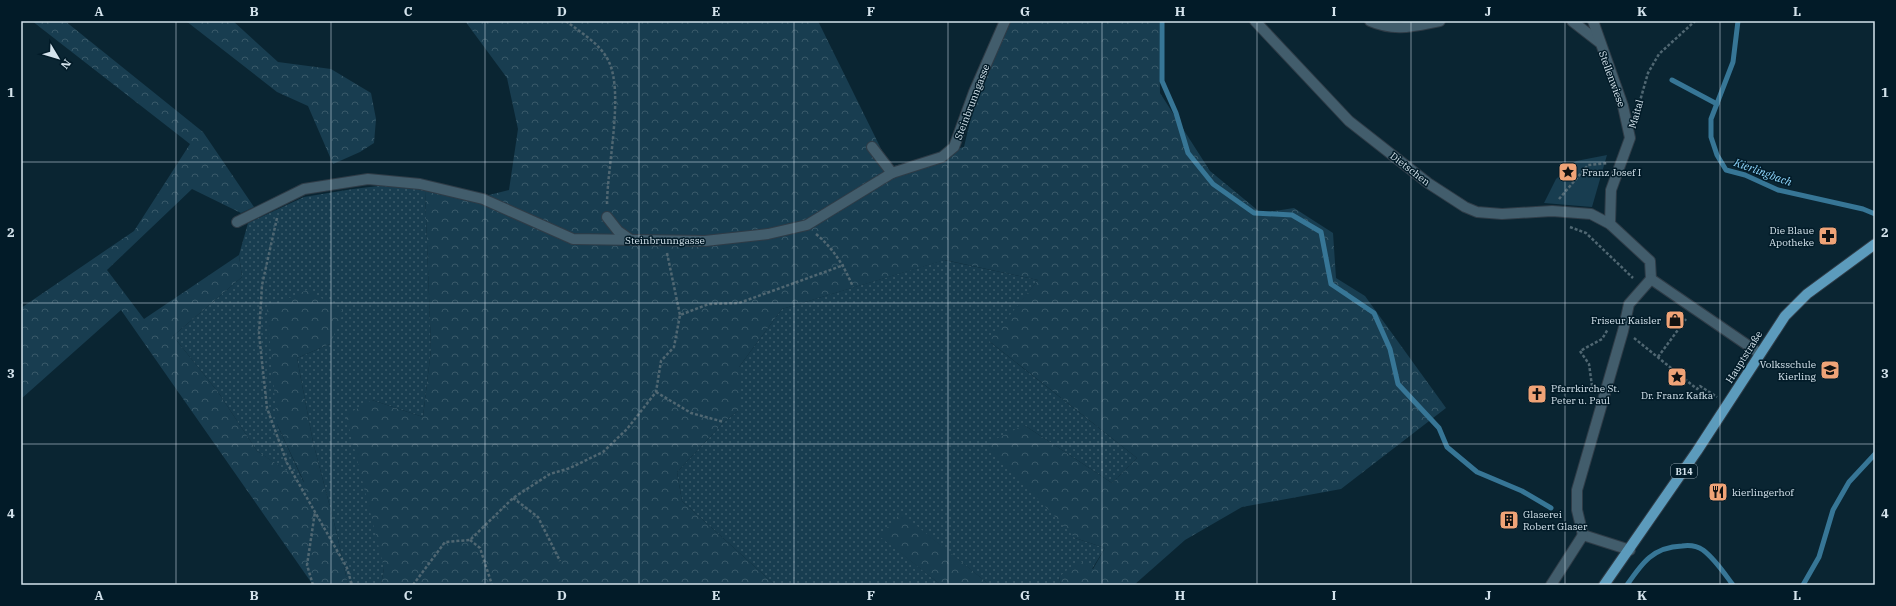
<svg xmlns="http://www.w3.org/2000/svg" width="1896" height="606" font-family="'IBM Plex Serif',serif">
<style>
.grass{fill:url(#grass-dots)}
.forest{fill:url(#forest-crowns)}
.park{fill:#183d50}
.lines{fill:none;stroke-linecap:round;stroke-linejoin:round}
.stream{stroke:#377696;stroke-width:5}
.street-casing{stroke:#2f3c47;stroke-width:12}
.primary-casing{stroke:#2f3c47;stroke-width:12}
.path{stroke:#506772;stroke-width:2.5;stroke-dasharray:3 2;stroke-linecap:butt}
.street{stroke:#425d6c;stroke-width:10}
.primary{stroke:#5c9bbc;stroke-width:10}
.grid{fill:none;stroke:#d4e3ec;stroke-width:1;stroke-opacity:0.55}
.labels{text-anchor:middle;dominant-baseline:central;stroke-width:3;stroke-linejoin:round;paint-order:stroke}
.shield{fill:#021b28;stroke:#95a7b1;stroke-width:1}
.shield-label{font-size:9px;font-weight:bold;fill:#d4e3ec}
.street-label{font-size:10px;fill:#d4e3ec;stroke:#021b28}
.poi-label{font-size:10px;fill:#d4e3ec;stroke:#021b28;text-anchor:start}
.water-label{font-size:11px;font-style:italic;fill:#8cd3f9;stroke:#021b28}
.neatline{fill:none;stroke:#d4e3ec;stroke-width:1.5}
.grid-label{font-size:13px;text-anchor:middle;font-weight:bold;fill:#d4e3ec}
</style>
<defs>
<pattern id="grass-dots" width="8" height="8" patternUnits="userSpaceOnUse"><rect width="8" height="8" fill="#183d50"/><path d="M2 2h.1M6 6h.1" fill="none" stroke="#395969" stroke-width="1.8" stroke-linecap="round"/></pattern>
<pattern id="forest-crowns" width="20" height="18" patternUnits="userSpaceOnUse"><rect width="20" height="18" fill="#183d50"/><path d="M2 6a3 3 0 1 1 6 0M12 15a3 3 0 1 1 6 0" fill="none" stroke="#395969"/></pattern>
</defs>
<rect width="100%" height="100%" fill="#0a2532"/>
<g class="grass">
<polygon points="387,185 425,190 431,349 423,417 372,400 384,568 381,585 348,585 336,530 313,442 297,358 330,344 307,290 277,424 304,483 257,451 218,392 173,336 242,277 239,255 248,223 304,197 353,189"/>
<polygon points="944,260 1038,280 990,342 1137,458 1112,483 1024,425 1075,538 1105,548 1092,569 1059,577 1061,585 990,585 901,514 880,536 941,585 775,585 682,501 677,472 724,422 739,410 739,367 782,309"/>
</g>
<g class="forest">
<polygon points="32,21 65,21 203,132 254,207 241,213 192,189 107,270 144,319 239,255 242,277 173,336 218,392 257,451 304,482 277,424 267,308 307,290 344,311 330,344 297,358 313,442 336,530 348,585 313,585 121,310 21,399 21,308 134,231 190,144"/>
<polygon points="186,21 233,21 278,62 331,69 371,93 376,119 374,143 360,152 333,164 308,106 277,92"/>
<polygon points="465,21 818,21 890,167 964,147 977,92 1008,21 1159,21 1160,93 1210,171 1261,213 1294,208 1333,233 1336,278 1365,296 1446,408 1341,489 1242,507 1185,540 1134,585 1061,585 1059,577 1079,560 1093,569 1105,548 1075,538 986,444 1024,425 1112,483 1137,458 989,341 1038,280 945,260 782,309 739,367 739,410 724,422 677,472 682,501 775,585 381,585 384,568 346,415 372,400 423,417 431,349 425,190 485,196 509,190 518,129 507,78"/>
<polygon points="901,513 990,585 941,585 879,536"/>
</g>
<polygon class="park" points="1607,155 1592,207 1544,203 1556,179 1576,161"/>
<g class="lines">
<g class="stream">
<polyline points="1162,21 1162,81 1176,113 1188,153 1213,184 1254,213 1292,215 1321,232 1331,284 1374,313 1390,349 1398,384 1439,428 1447,447 1477,472 1522,491 1551,508"/>
<polyline points="1738,21 1733,62 1711,119 1711,137 1717,155 1726,170 1745,175 1778,190 1863,209 1875,214"/>
<polyline points="1672,80 1717,104"/>
<path d="M1627,585C1642,563 1653,547 1682,546C1689,545 1697,546 1703,550C1715,559 1724,573 1733,585"/>
<polyline points="1803,585 1819,557 1833,510 1849,482 1875,454"/>
</g>
<defs>
<g id="street">
<polyline points="1255,21 1349,121 1428,183 1465,207 1477,212 1502,214 1552,211 1591,214 1610,224 1650,261 1651,279"/>
<path d="M1370,21C1395,32 1414,26 1440,21"/>
<polyline points="1572,21 1599,42"/>
<polyline points="1593,21 1623,106 1630,138 1611,190 1610,224"/>
<polyline points="872,147 892,173"/>
<polyline points="607,217 618,231 631,240"/>
<polyline points="237,222 304,189 368,179 420,184 483,199 573,239 705,241 768,234 807,225 892,173 942,157 954,147 974,92 1005,21"/>
<polyline points="1651,279 1759,353"/>
<polyline points="1583,535 1577,510 1577,490 1623,331 1629,304 1651,279"/>
<polyline points="1583,535 1630,550"/>
<polyline points="1551,585 1583,535"/>
</g>
<polyline id="primary" points="1604,585 1697,451 1785,316 1807,294 1875,244"/>
</defs>
<use href="#street" class="street-casing"/>
<use href="#primary" class="primary-casing"/>
<g class="path">
<path d="M566,21C581,33 601,44 609,62C624,94 607,167 607,205"/>
<polyline points="1638,108 1648,73 1659,54 1695,21"/>
<polyline points="1559,199 1588,165 1608,163"/>
<polyline points="277,218 262,285 259,334 267,408 287,463 347,568 352,585"/>
<polyline points="1570,227 1586,233 1633,278"/>
<path d="M816,234C834,249 844,266 853,287"/>
<polyline points="667,253 680,315"/>
<polyline points="1634,338 1697,389 1700,386 1717,397"/>
<polyline points="1658,357 1686,319"/>
<polyline points="1592,386 1589,364 1580,351 1602,339 1608,329"/>
<polyline points="656,392 691,413 724,422"/>
<polyline points="513,498 538,517 560,561"/>
<polyline points="470,540 480,548 492,585"/>
<polyline points="313,585 307,565 315,512"/>
<polyline points="413,585 445,542 470,540 513,498 550,474 570,468 603,452 627,429 656,392 661,361 674,347 680,315 709,304 739,303 844,265"/>
</g>
<use href="#street" class="street"/>
<use href="#primary" class="primary"/>
</g>
<path class="grid" d="M176,21V585M331,21V585M485,21V585M639,21V585M794,21V585M948,21V585M1102,21V585M1257,21V585M1411,21V585M1565,21V585M1720,21V585M21,162H1875M21,303H1875M21,444H1875"/>
<defs>
<symbol id="sight-square" viewBox="-11 -11 22 22"><rect x="-9" y="-9" width="18" height="18" rx="4" fill="#efa377" stroke="#021b28"/><path d="M0-6L1.8-2.2L6-1.7L2.9 1.2L3.7 5.4L0 3.3L-3.7 5.4L-2.9 1.2L-6-1.7L-1.8-2.2Z" fill="#111"/></symbol>
<symbol id="pharmacy-square" viewBox="-11 -11 22 22"><rect x="-9" y="-9" width="18" height="18" rx="4" fill="#efa377" stroke="#021b28"/><path d="M-2-6h4v4h4v4h-4v4h-4v-4h-4v-4h4Z" fill="#111"/></symbol>
<symbol id="shop-square" viewBox="-11 -11 22 22"><rect x="-9" y="-9" width="18" height="18" rx="4" fill="#efa377" stroke="#021b28"/><path d="M-5-2.5h2.3a2.7 3.5 0 0 1 5.4 0H5L5.5 6h-11ZM-1.5-2.5h3a1.5 2.3 0 0 0-3 0Z" fill="#111"/></symbol>
<symbol id="school-square" viewBox="-11 -11 22 22"><rect x="-9" y="-9" width="18" height="18" rx="4" fill="#efa377" stroke="#021b28"/><path d="M0-5L7-2L0 1L-7-2ZM-4 1L0 2.5L4 1V4Q0 6-4 4Z" fill="#111"/></symbol>
<symbol id="church-square" viewBox="-11 -11 22 22"><rect x="-9" y="-9" width="18" height="18" rx="4" fill="#efa377" stroke="#021b28"/><path d="M-1.2-6h2.4v3.5h3.3v2.4h-3.3V6h-2.4V-.1h-3.3v-2.4h3.3Z" fill="#111"/></symbol>
<symbol id="restaurant-square" viewBox="-11 -11 22 22"><rect x="-9" y="-9" width="18" height="18" rx="4" fill="#efa377" stroke="#021b28"/><path d="M-5-6h1v4h1v-4h1v4h1v-4h1v5L-1.5 .5V6h-2V.5L-5-1ZM5-6V6H3V1.5H1.5Q1.5-4 5-6Z" fill="#111"/></symbol>
<symbol id="building-square" viewBox="-11 -11 22 22"><rect x="-9" y="-9" width="18" height="18" rx="4" fill="#efa377" stroke="#021b28"/><path d="M-4-6H4V6H1V3H-1V6H-4ZM-2.5-4.3h1.7v1.8h-1.7ZM.8-4.3h1.7v1.8H.8ZM-2.5-1h1.7V.8h-1.7ZM.8-1h1.7V.8H.8Z" fill="#111"/></symbol>
</defs>
<g fill-rule="evenodd">
<use href="#sight-square" x="1557" y="161" width="22" height="22"/>
<use href="#pharmacy-square" x="1817" y="225" width="22" height="22"/>
<use href="#shop-square" x="1664" y="309" width="22" height="22"/>
<use href="#school-square" x="1819" y="359" width="22" height="22"/>
<use href="#sight-square" x="1666" y="366" width="22" height="22"/>
<use href="#church-square" x="1526" y="383" width="22" height="22"/>
<use href="#restaurant-square" x="1707" y="481" width="22" height="22"/>
<use href="#building-square" x="1498" y="509" width="22" height="22"/>
</g>
<g class="labels">
<rect class="shield" x="1671" y="464" width="26" height="14" rx="3"/>
<g class="shield-label">
<text x="1684" y="471">B14</text>
</g>
<g class="street-label">
<text transform="translate(1612 79) rotate(70)">Stellenwiese</text>
<text transform="translate(972 102) rotate(-69)">Steinbrunngasse</text>
<text transform="translate(1636 114) rotate(-74)">Maital</text>
<text transform="translate(1410 169) rotate(38)">Dietschen</text>
<text x="665" y="240">Steinbrunngasse</text>
<text transform="translate(1744 357) rotate(-58)">Hauptstraße</text>
</g>
<g class="poi-label">
<text x="1582" y="172">Franz Josef I</text>
<text x="1814" y="230" text-anchor="end">Die Blaue<tspan x="1814" dy="12">Apotheke</tspan></text>
<text x="1661" y="320" text-anchor="end">Friseur Kaisler</text>
<text x="1816" y="364" text-anchor="end">Volksschule<tspan x="1816" dy="12">Kierling</tspan></text>
<text x="1551" y="388">Pfarrkirche St.<tspan x="1551" dy="12">Peter u. Paul</tspan></text>
<text x="1677" y="395" text-anchor="middle">Dr. Franz Kafka</text>
<text x="1732" y="492">kierlingerhof</text>
<text x="1523" y="514">Glaserei<tspan x="1523" dy="12">Robert Glaser</tspan></text>
</g>
<g class="water-label">
<text transform="translate(1763 172) rotate(20)">Kierlingbach</text>
</g>
</g>
<rect width="1896" height="606" fill="none" stroke="#021b28" stroke-width="44"/>
<g transform="translate(58 58) rotate(128)" stroke="#021b28" stroke-width="3" paint-order="stroke">
<path d="M0-3L7 15L0 10L-7 15Z" fill="#d4e3ec"/>
<text y="-6" font-size="11" font-weight="bold" text-anchor="middle" fill="#d4e3ec">N</text>
</g>
<rect x="22" y="22" width="1852" height="562" class="neatline"/>
<g class="grid-label">
<text x="99" y="16">A</text>
<text x="254" y="16">B</text>
<text x="408" y="16">C</text>
<text x="562" y="16">D</text>
<text x="716" y="16">E</text>
<text x="871" y="16">F</text>
<text x="1025" y="16">G</text>
<text x="1180" y="16">H</text>
<text x="1334" y="16">I</text>
<text x="1488" y="16">J</text>
<text x="1642" y="16">K</text>
<text x="1797" y="16">L</text>
<text x="11" y="97">1</text>
<text x="1885" y="97">1</text>
<text x="11" y="237">2</text>
<text x="1885" y="237">2</text>
<text x="11" y="378">3</text>
<text x="1885" y="378">3</text>
<text x="11" y="518">4</text>
<text x="1885" y="518">4</text>
<text x="99" y="600">A</text>
<text x="254" y="600">B</text>
<text x="408" y="600">C</text>
<text x="562" y="600">D</text>
<text x="716" y="600">E</text>
<text x="871" y="600">F</text>
<text x="1025" y="600">G</text>
<text x="1180" y="600">H</text>
<text x="1334" y="600">I</text>
<text x="1488" y="600">J</text>
<text x="1642" y="600">K</text>
<text x="1797" y="600">L</text>
</g>
</svg>
